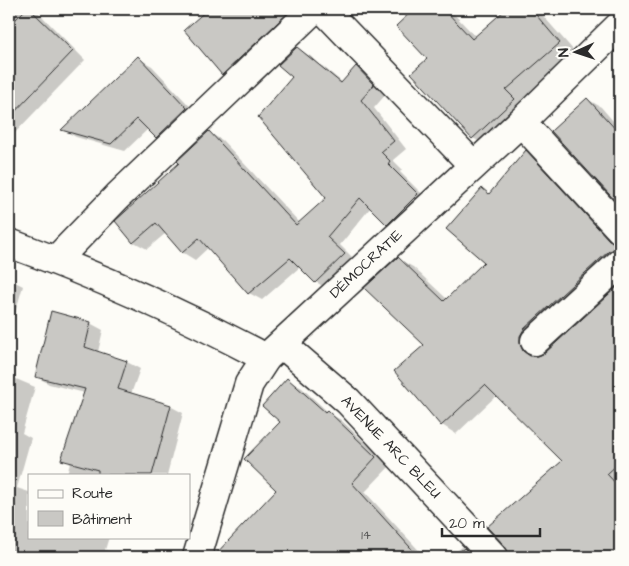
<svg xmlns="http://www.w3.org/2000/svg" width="629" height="566" font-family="'Architects Daughter',sans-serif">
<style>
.shadow{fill:#0003}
.building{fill:#c9c8c4;stroke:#2b2b2b}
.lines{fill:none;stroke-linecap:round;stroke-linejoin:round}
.minor-casing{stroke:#2b2b2b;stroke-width:31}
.minor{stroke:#fdfcf7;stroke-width:28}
.labels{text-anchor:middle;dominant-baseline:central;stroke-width:4;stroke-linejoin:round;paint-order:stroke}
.number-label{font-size:12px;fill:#525251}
.street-label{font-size:15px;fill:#2b2b2b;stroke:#fdfcf7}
</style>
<rect width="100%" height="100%" fill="#fdfcf7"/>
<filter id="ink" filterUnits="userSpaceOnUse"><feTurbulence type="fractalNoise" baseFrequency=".02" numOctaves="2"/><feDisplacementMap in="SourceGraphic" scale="10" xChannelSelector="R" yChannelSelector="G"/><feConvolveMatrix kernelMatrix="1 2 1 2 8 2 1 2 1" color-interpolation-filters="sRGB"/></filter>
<g filter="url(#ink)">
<g class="shadow">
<polygon points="9,9 35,9 85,60 9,139"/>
<polygon points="210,9 299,9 236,82 223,74 186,30"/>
<polygon points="416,9 449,9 476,37 508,9 537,9 575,52 521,100 530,109 489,147 473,138 429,59 398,26"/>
<polygon points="297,48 310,56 343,83 356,67 369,75 387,93 374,108 406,149 393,160 402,169 400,172 430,202 401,231 388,224 371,207 340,245 357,262 329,290 316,282 300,267 262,300 249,293 209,247 195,260 182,252 166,233 147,249 134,242 181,163 209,133 222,140 300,223 328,198 294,76"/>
<polygon points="138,58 152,66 200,117 170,145 156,138 148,129 125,151 76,137 63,130"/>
<polygon points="587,99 601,107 620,129 620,204 553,131"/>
<polygon points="526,152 541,160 620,246 620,263 534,354 536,357 546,354 620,286 620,557 510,557 510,553 489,527 564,461 497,395 456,434 442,425 426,345 398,259 413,267 447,299 486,262 482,189 490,194"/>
<polygon points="9,279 23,286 9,334"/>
<polygon points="90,323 103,330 98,352 127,362 140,369 131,394 170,406 183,413 167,475 67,475 83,411 85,393 49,384 36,376"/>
<polygon points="9,376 35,387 22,433 31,438 17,488 29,492 29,537 109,537 105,550 129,557 9,557 11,530 9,530"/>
<polygon points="287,380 302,388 330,414 341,420 390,466 365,492 425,557 231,557 222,548 278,490 281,421"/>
<polygon points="462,547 477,555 478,557 449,557"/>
</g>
<g class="building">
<polygon points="26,9 30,9 73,51 9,118 9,26"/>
<polygon points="208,9 292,9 222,75 184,30"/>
<polygon points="414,9 444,9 472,39 506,9 531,9 560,43 506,90 515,99 472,139 411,73 427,59 396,26"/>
<polygon points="297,47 341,83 356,66 374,85 361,100 394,141 381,152 390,161 388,164 418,194 387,225 360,198 327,237 345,254 315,283 290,258 248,294 199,238 182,253 156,223 133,243 115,221 179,163 177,161 209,131 296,225 326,198 258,117 292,77 278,65"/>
<polygon points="138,56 187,108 156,138 137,119 111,144 61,130"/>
<polygon points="587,98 620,134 620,206 551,131"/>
<polygon points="526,150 609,240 620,244 620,248 609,251 524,329 520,336 520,344 523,351 530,356 538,356 545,353 620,284 620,462 607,474 620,488 620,557 509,557 505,546 487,527 562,461 485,385 441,426 394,371 424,345 364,288 398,257 444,301 484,262 446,229 482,188 489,194"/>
<polygon points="51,311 91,322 85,347 127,361 118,389 171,405 152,475 98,475 98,470 61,460 85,389 35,377"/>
<polygon points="287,378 325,412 327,410 376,457 352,483 419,557 213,557 276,490 244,459 280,422 262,406"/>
<polygon points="464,548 473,557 453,557"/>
</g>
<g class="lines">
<defs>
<g id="minor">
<polyline points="323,9 473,165"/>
<polyline points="521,122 620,229"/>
<path d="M9,243C97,275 183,314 266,358"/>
<polyline points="56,260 118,196 314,9"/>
<polyline points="535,341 620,263"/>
<polyline points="282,344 348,401 494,557"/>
<polyline points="197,557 249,384 266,358 521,122 620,25"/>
</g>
</defs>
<use href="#minor" class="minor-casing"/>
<use href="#minor" class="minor"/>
</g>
</g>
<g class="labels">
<g class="number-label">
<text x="366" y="535">14</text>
</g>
<g class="street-label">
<text transform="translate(366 264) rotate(-43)">DÉMOCRATIE</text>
<text transform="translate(391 447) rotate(46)">AVENUE ARC BLEU</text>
</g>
</g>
<rect width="629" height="566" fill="none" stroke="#fdfcf7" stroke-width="30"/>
<rect x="15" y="15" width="599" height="536" fill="none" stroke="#2b2b2b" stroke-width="2" filter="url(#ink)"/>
<rect x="28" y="474" width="162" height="65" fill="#fdfcf7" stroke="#a9a8a5"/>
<rect x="38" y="490" width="25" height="8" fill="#fdfcf7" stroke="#a9a8a5"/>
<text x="72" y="498" font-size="15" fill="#2b2b2b">Route</text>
<rect x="38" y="511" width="25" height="15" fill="#c9c8c4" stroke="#a9a8a5"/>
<text x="72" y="524" font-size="15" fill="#2b2b2b">Bâtiment</text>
<g transform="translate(576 52) rotate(267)" stroke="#fdfcf7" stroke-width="4" paint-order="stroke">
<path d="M0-4L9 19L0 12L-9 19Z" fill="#2b2b2b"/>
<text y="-8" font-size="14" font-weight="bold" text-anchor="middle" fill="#2b2b2b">N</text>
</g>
<path d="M442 528v8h98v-8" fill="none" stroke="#2b2b2b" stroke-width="2.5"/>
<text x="449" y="528" font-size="15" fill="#2b2b2b" stroke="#fdfcf7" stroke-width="4" paint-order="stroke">20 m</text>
</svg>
